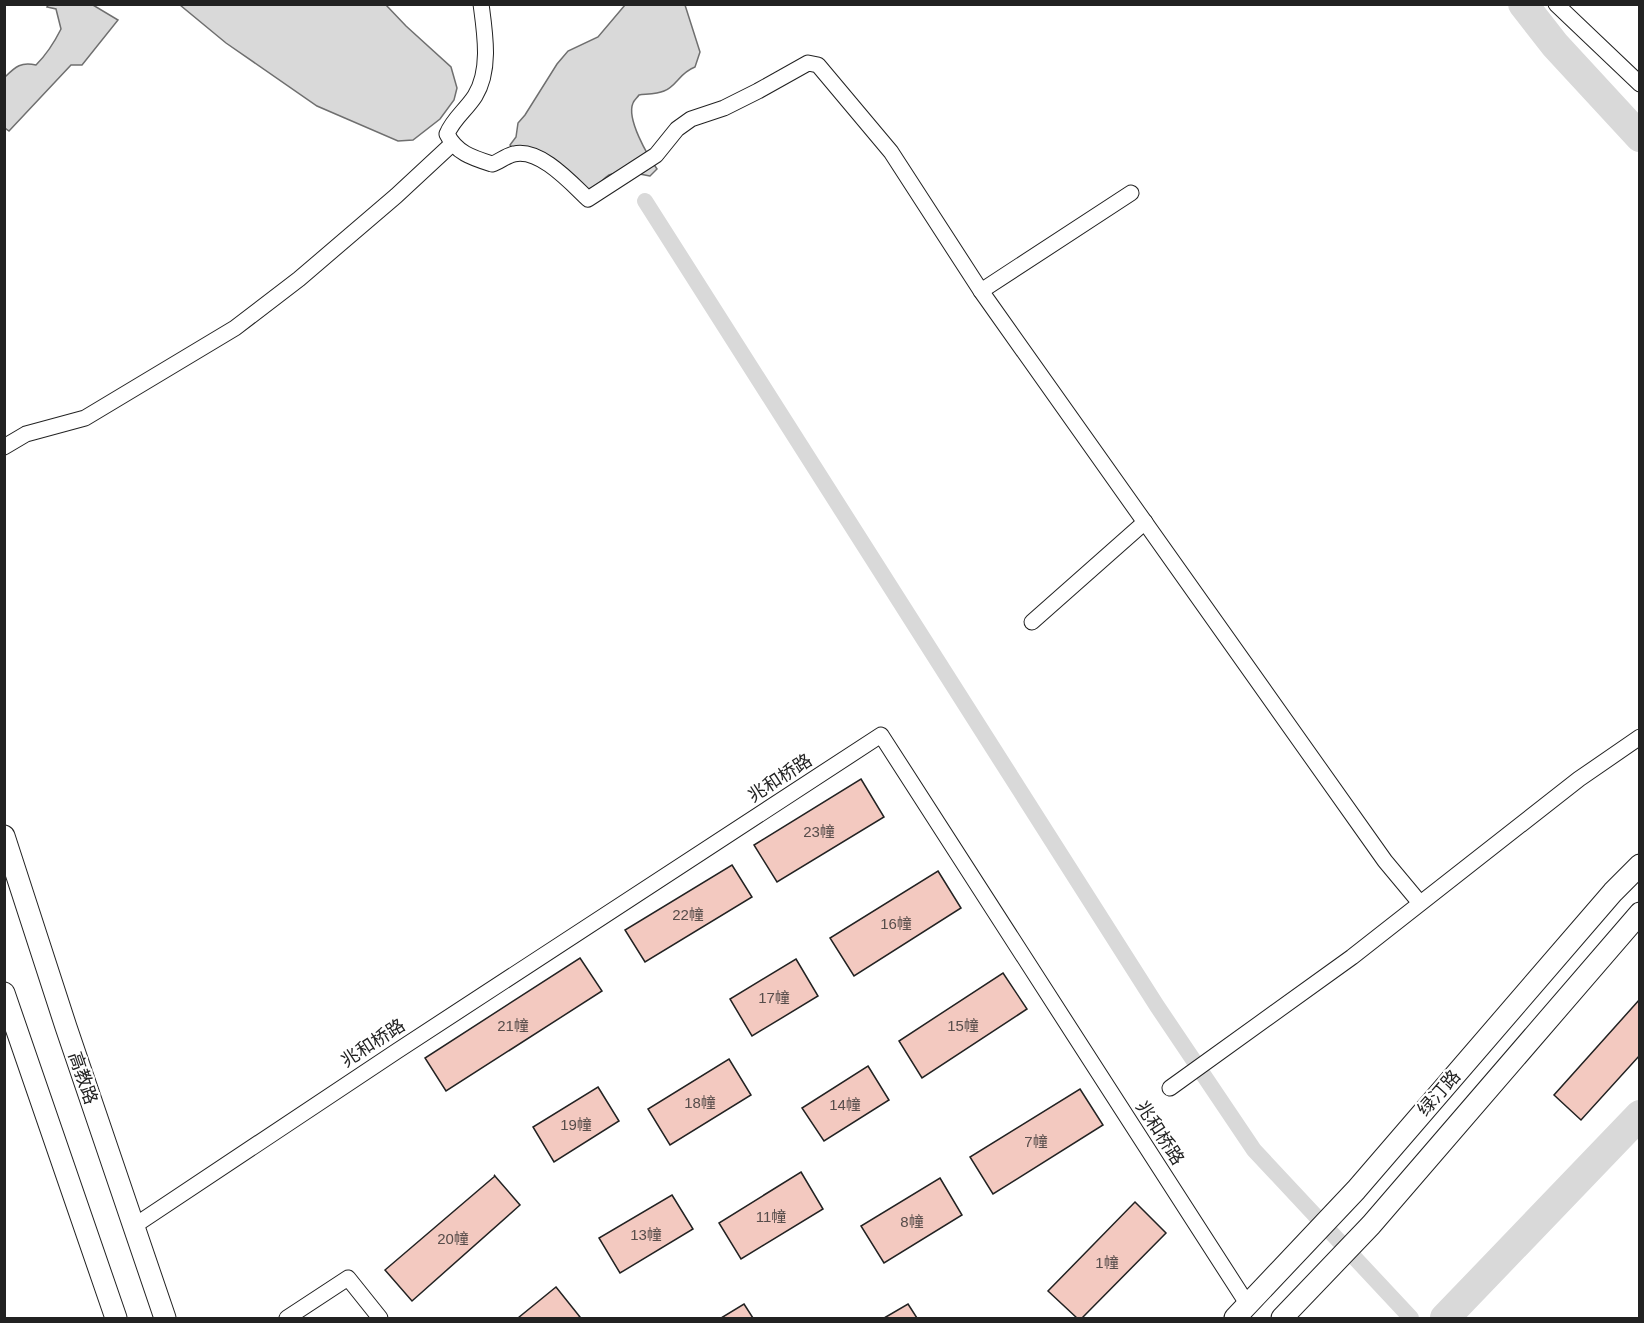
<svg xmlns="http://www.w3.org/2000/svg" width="1644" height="1323" font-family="Arial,'Noto Sans SC',sans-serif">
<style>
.water{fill:#d9d9d9;stroke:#6f6f6f;stroke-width:1.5}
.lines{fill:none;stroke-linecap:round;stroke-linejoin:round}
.canal{stroke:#d9d9d9;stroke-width:16}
.river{stroke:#d9d9d9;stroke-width:30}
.building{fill:#f3c9c0;stroke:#222;stroke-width:1.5}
.street-casing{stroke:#222;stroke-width:17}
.secondary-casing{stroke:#222;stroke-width:23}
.street{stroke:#fff;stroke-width:15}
.secondary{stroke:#fff;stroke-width:21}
.labels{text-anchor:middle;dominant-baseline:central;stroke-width:4.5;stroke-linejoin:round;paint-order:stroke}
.number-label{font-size:15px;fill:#564c4a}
.street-label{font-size:18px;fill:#222;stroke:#fff}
</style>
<rect width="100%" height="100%" fill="#fff"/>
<g class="water">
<path d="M48,5H93L118,20L82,65H71L9,131L5,128V77C16,66 21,62 36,65C47,54 54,43 61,29L56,9L47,7Z"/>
<polygon points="180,5 386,5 406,26 451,67 457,88 454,100 440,119 413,140 398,141 317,106 226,43"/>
<path d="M625,5H685L700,52L695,67C679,73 677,86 664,91C657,94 647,94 639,95C637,98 634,100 633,103C626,119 648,156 657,169L650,176C638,174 621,169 609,175C601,180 599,188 588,189L538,154L522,161L510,145L516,137L518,123L525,115L557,64L568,51L598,37Z"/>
</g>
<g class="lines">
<polyline class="canal" points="645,201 1157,1006 1254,1150 1411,1318"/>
<g class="river">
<polyline points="1523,4 1555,45 1640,137"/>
<polyline points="1445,1318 1640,1115"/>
</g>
</g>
<g class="building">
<polygon points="861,779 884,817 777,882 754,845"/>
<polygon points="732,865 752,897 645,962 625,930"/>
<polygon points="938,871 961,908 854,976 830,938"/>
<polygon points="580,958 602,991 446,1091 425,1058"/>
<polygon points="796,959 818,996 752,1036 730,999"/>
<polygon points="1003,973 1027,1009 922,1078 899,1041"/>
<polygon points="1640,999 1640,1055 1581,1120 1554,1095"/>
<polygon points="729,1059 751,1095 670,1145 648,1109"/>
<polygon points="868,1066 889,1100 824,1141 802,1108"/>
<polygon points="598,1087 619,1121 554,1162 533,1127"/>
<polygon points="1080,1089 1103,1125 993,1194 970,1157"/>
<polygon points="801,1172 823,1209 741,1259 719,1223"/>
<polygon points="494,1175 520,1205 412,1301 385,1270 495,1176"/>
<polygon points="940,1178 962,1215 884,1263 861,1226"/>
<polygon points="672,1195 693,1229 620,1273 599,1238"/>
<polygon points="1135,1202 1166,1233 1082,1318 1077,1318 1048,1291"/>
<polygon points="556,1287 580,1317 578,1318 518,1318"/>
<polygon points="744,1304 753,1318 721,1318"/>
<polygon points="908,1304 917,1318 884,1318"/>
</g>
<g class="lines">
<defs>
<g id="street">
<path d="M481,4C485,34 491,70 475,96C466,110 453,119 447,134C456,153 473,158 492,164C499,162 507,155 514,154C540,148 571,183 588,199L656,155L677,129L691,119L724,108L758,91L808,63L818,65L891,152L981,291L1385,861L1420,903"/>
<polyline points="1556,4 1640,84"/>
<polyline points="981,291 1131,193"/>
<polyline points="4,447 26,434 85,418 235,328 299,279 396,196 452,144"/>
<polyline points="1032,622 1145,522"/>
<polyline points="1170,1088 1352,957 1579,779 1640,737"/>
<polyline points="134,1226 397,1051 881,735 1248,1305"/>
<polyline points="287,1318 348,1278 380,1318"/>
</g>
<g id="secondary">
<polyline points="4,836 66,1027 165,1318"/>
<polyline points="4,993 116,1318"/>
<polyline points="1235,1318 1356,1190 1613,892 1640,865"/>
<polyline points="1282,1318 1371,1225 1640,913"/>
</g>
</defs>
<use href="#street" class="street-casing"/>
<use href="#secondary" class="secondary-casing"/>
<use href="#street" class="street"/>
<use href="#secondary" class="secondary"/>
</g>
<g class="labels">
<g class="number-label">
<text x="819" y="831">23幢</text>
<text x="688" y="914">22幢</text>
<text x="896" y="923">16幢</text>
<text x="774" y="997">17幢</text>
<text x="513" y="1025">21幢</text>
<text x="963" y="1025">15幢</text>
<text x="700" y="1102">18幢</text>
<text x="845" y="1104">14幢</text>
<text x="576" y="1124">19幢</text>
<text x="1036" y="1141">7幢</text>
<text x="771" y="1216">11幢</text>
<text x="912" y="1221">8幢</text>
<text x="646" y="1234">13幢</text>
<text x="453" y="1238">20幢</text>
<text x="1107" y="1262">1幢</text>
</g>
<g class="street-label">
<text transform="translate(780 778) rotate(-33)">兆和桥路</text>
<text transform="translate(373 1043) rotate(-33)">兆和桥路</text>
<text transform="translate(83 1078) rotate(71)">高教路</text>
<text transform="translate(1439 1093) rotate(-49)">绿汀路</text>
<text transform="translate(1160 1133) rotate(57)">兆和桥路</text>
</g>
</g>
<rect width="1644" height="1323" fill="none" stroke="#222222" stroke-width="12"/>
</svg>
